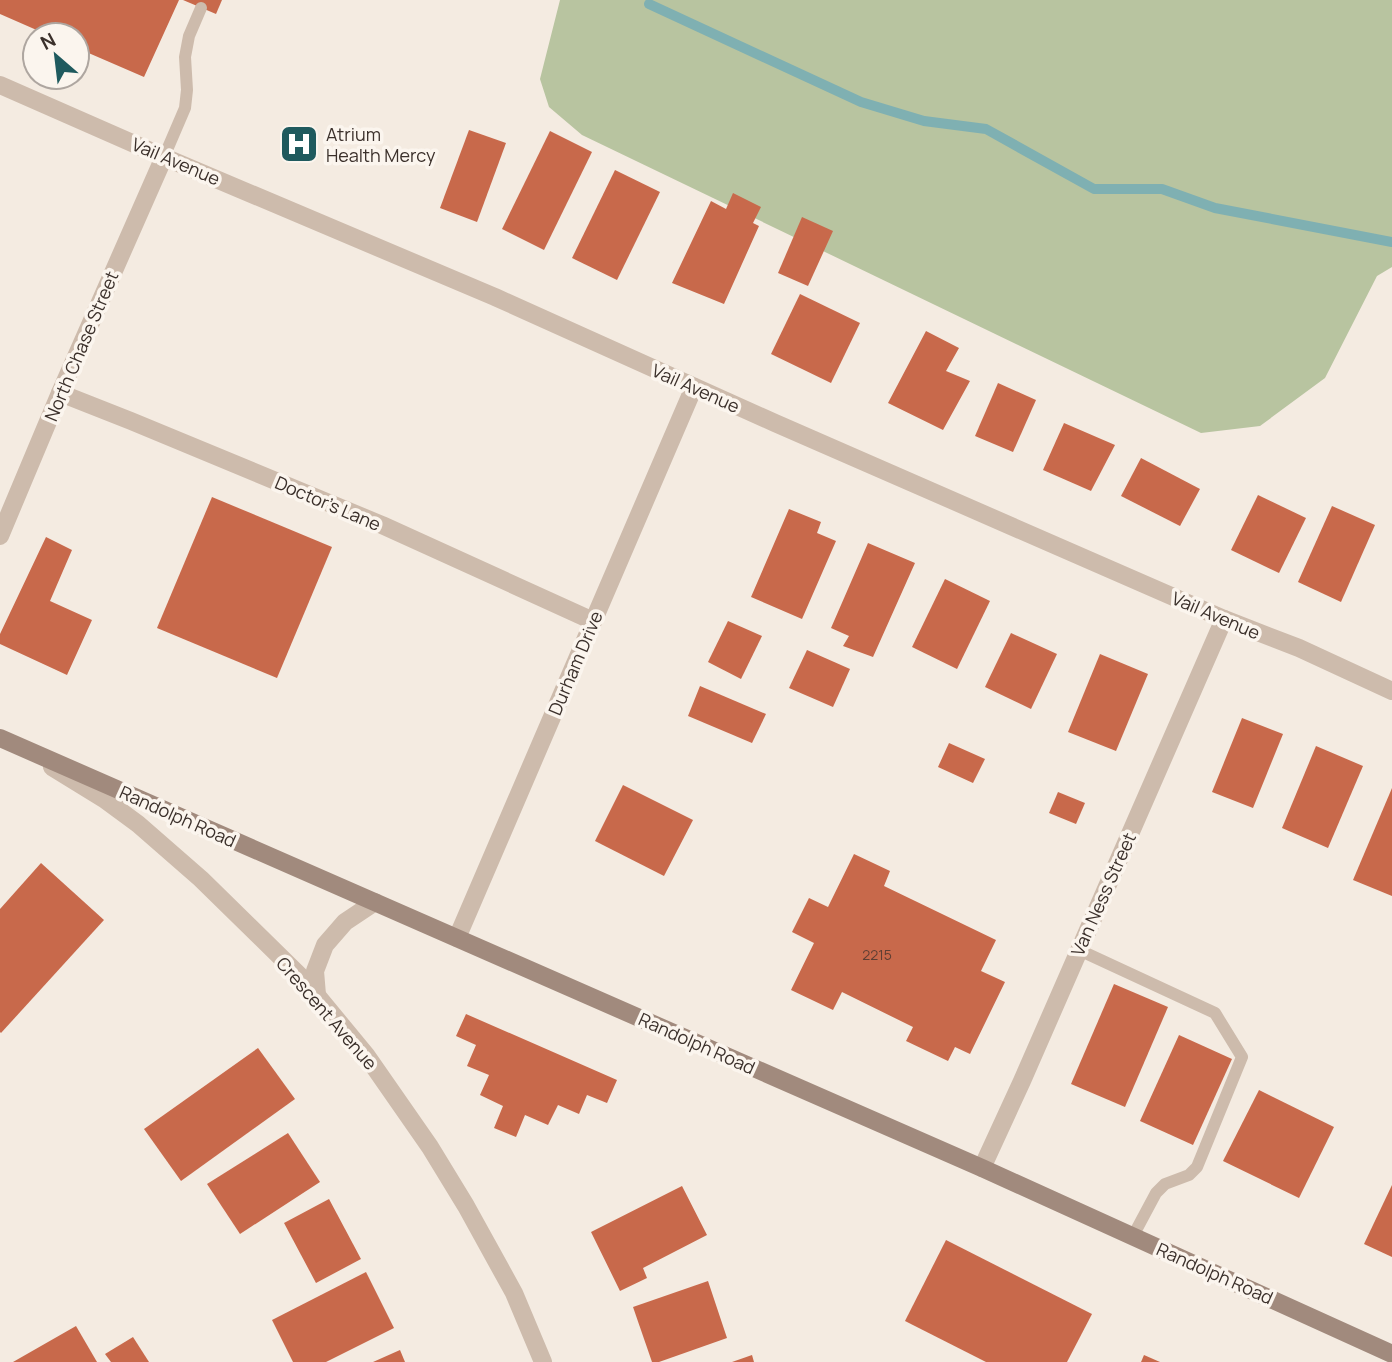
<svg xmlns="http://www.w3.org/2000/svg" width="1392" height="1362" font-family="Manrope,sans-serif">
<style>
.green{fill:#b8c4a0}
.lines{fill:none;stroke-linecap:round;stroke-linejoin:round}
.stream{stroke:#7fb0b2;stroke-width:10}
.building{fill:#c8694b}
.lane{stroke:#cdbbac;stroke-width:12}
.street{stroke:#cdbbac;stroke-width:18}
.secondary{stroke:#a18a7d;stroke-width:18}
.labels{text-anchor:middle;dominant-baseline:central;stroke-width:7;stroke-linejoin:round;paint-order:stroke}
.number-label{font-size:14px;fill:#5e3e33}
.poi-label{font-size:18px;fill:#3b302b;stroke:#fbf5ee;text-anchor:start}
.street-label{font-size:18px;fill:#3b302b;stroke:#fbf5ee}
</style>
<rect width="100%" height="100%" fill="#f4ebe1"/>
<polygon class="green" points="560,0 1392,0 1392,267 1377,276 1325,378 1260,426 1201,433 582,135 549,107 540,79"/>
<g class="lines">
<polyline class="stream" points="649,4 861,102 924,121 986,129 1094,189 1162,189 1215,208 1392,242"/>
</g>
<g class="building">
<polygon points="0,0 179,0 144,77 77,48 77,35 48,35 0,14"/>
<polygon points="183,0 222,0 216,14"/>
<polygon points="469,130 506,143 477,222 440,208"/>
<polygon points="550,131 592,152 544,250 502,229"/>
<polygon points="615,170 660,192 617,280 572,258"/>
<polygon points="733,193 761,207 753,223 759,226 724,304 672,283 711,201 726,209"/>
<polygon points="802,217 833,231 808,286 778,273"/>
<polygon points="800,294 860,323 831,383 771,354"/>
<polygon points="926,331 959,348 946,371 970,381 943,430 888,403"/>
<polygon points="998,383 1036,400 1013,452 975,436"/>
<polygon points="1064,423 1115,445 1091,491 1043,470"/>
<polygon points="1141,458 1200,489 1180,526 1121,496"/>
<polygon points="1258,495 1306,518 1279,573 1231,550"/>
<polygon points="212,497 332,547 277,678 157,628"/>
<polygon points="1332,506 1375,525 1341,602 1298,582"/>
<polygon points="789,509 821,522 817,533 836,541 802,619 751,597"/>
<polygon points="46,537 72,550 50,601 92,620 67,675 0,644 0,634"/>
<polygon points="868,543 915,563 873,657 843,646 849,636 831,628"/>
<polygon points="945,579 990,601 957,669 912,647"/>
<polygon points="728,621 762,636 741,679 708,662"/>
<polygon points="1011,633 1057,654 1031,709 985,687"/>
<polygon points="807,650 850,669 833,707 789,688"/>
<polygon points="1100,654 1148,674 1116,751 1068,732"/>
<polygon points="700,686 766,714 752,743 688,716"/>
<polygon points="1242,718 1283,734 1253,808 1212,792"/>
<polygon points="949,743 985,759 973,783 938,767"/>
<polygon points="1316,746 1363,766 1328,848 1282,828"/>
<polygon points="623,785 693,820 664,876 595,841"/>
<polygon points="1392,788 1392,896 1353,880"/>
<polygon points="1058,792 1085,803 1076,824 1049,813"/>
<polygon points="854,854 890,871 884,886 996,940 981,971 1005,982 970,1054 955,1047 948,1061 906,1041 913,1027 842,992 833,1010 791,990 814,943 792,932 809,898 828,907"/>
<polygon points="41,863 104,920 1,1033 0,1032 0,909"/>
<polygon points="1114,984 1168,1007 1125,1107 1071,1084"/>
<polygon points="466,1014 617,1080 607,1103 587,1095 579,1114 558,1105 548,1125 525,1115 516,1137 494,1128 503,1106 480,1095 489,1075 467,1066 476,1045 456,1036"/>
<polygon points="1179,1035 1232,1059 1193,1145 1140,1121"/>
<polygon points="258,1048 295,1099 181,1181 144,1129"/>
<polygon points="1259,1090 1334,1127 1299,1198 1223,1161"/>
<polygon points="288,1133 320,1182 240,1234 207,1184"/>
<polygon points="1392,1185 1392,1257 1364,1244"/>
<polygon points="682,1186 707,1235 643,1268 647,1278 620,1291 591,1232"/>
<polygon points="329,1199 361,1259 316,1283 284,1223"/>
<polygon points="946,1240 1092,1314 1067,1362 986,1362 905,1321"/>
<polygon points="366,1272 394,1328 326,1362 293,1362 272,1320"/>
<polygon points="708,1281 727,1338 659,1362 652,1362 633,1307"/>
<polygon points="76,1326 97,1362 13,1362"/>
<polygon points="133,1337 149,1362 111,1362 105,1354"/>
<polygon points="400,1350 405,1362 373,1362"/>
<polygon points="752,1355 754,1362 732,1362"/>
<polygon points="1144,1355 1160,1362 1141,1362"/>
</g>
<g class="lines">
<g class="lane">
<polyline points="164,157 185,108 187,90 185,57 189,36 201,8"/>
<polyline points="1079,950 1215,1013 1242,1057 1197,1167 1189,1175 1165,1184 1156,1193 1133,1236"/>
</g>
<g class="street">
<polyline points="0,85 164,157 495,297 775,423 1224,619 1299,648 1392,691"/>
<polyline points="60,393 131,421 382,525 593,621"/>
<polyline points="0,536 60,393 164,157"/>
<polyline points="52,767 104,799 138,824 201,879 305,981 366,1055 430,1147 466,1206 514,1293 543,1362"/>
<polyline points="457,938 694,387"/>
<polyline points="317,995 315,971 325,945 345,922 375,902"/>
<polyline points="982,1168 1022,1081 1224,619"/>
</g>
<polyline class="secondary" points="0,738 982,1168 1392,1354"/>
</g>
<defs>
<symbol id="hospital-square" viewBox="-11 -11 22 22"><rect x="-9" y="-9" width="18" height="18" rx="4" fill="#1f5a5e" stroke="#fbf5ee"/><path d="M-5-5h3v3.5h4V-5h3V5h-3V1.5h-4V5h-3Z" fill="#fff"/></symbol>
</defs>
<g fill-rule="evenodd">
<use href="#hospital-square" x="277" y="122" width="44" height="44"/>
</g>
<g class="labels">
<g class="number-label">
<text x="877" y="954">2215</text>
</g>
<g class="poi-label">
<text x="326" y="134">Atrium<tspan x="326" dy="21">Health Mercy</tspan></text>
</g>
<g class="street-label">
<text transform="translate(176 161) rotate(23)">Vail Avenue</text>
<text transform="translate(81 346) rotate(-67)">North Chase Street</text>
<text transform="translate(696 388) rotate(24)">Vail Avenue</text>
<text transform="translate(328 503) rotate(23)">Doctor's Lane</text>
<text transform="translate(1216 615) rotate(23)">Vail Avenue</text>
<text transform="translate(575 663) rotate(-67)">Durham Drive</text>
<text transform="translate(178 816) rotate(24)">Randolph Road</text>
<text transform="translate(1103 894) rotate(-66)">Van Ness Street</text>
<text transform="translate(327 1013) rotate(49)">Crescent Avenue</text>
<text transform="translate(697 1043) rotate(24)">Randolph Road</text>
<text transform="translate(1215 1273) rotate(24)">Randolph Road</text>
</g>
</g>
<g transform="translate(56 56) rotate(332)"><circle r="33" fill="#fbf5ee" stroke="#aea6a0" stroke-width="2"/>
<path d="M0-5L12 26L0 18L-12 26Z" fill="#1f5a5e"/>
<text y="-10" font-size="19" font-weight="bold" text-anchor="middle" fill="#3b302b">N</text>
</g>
</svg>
